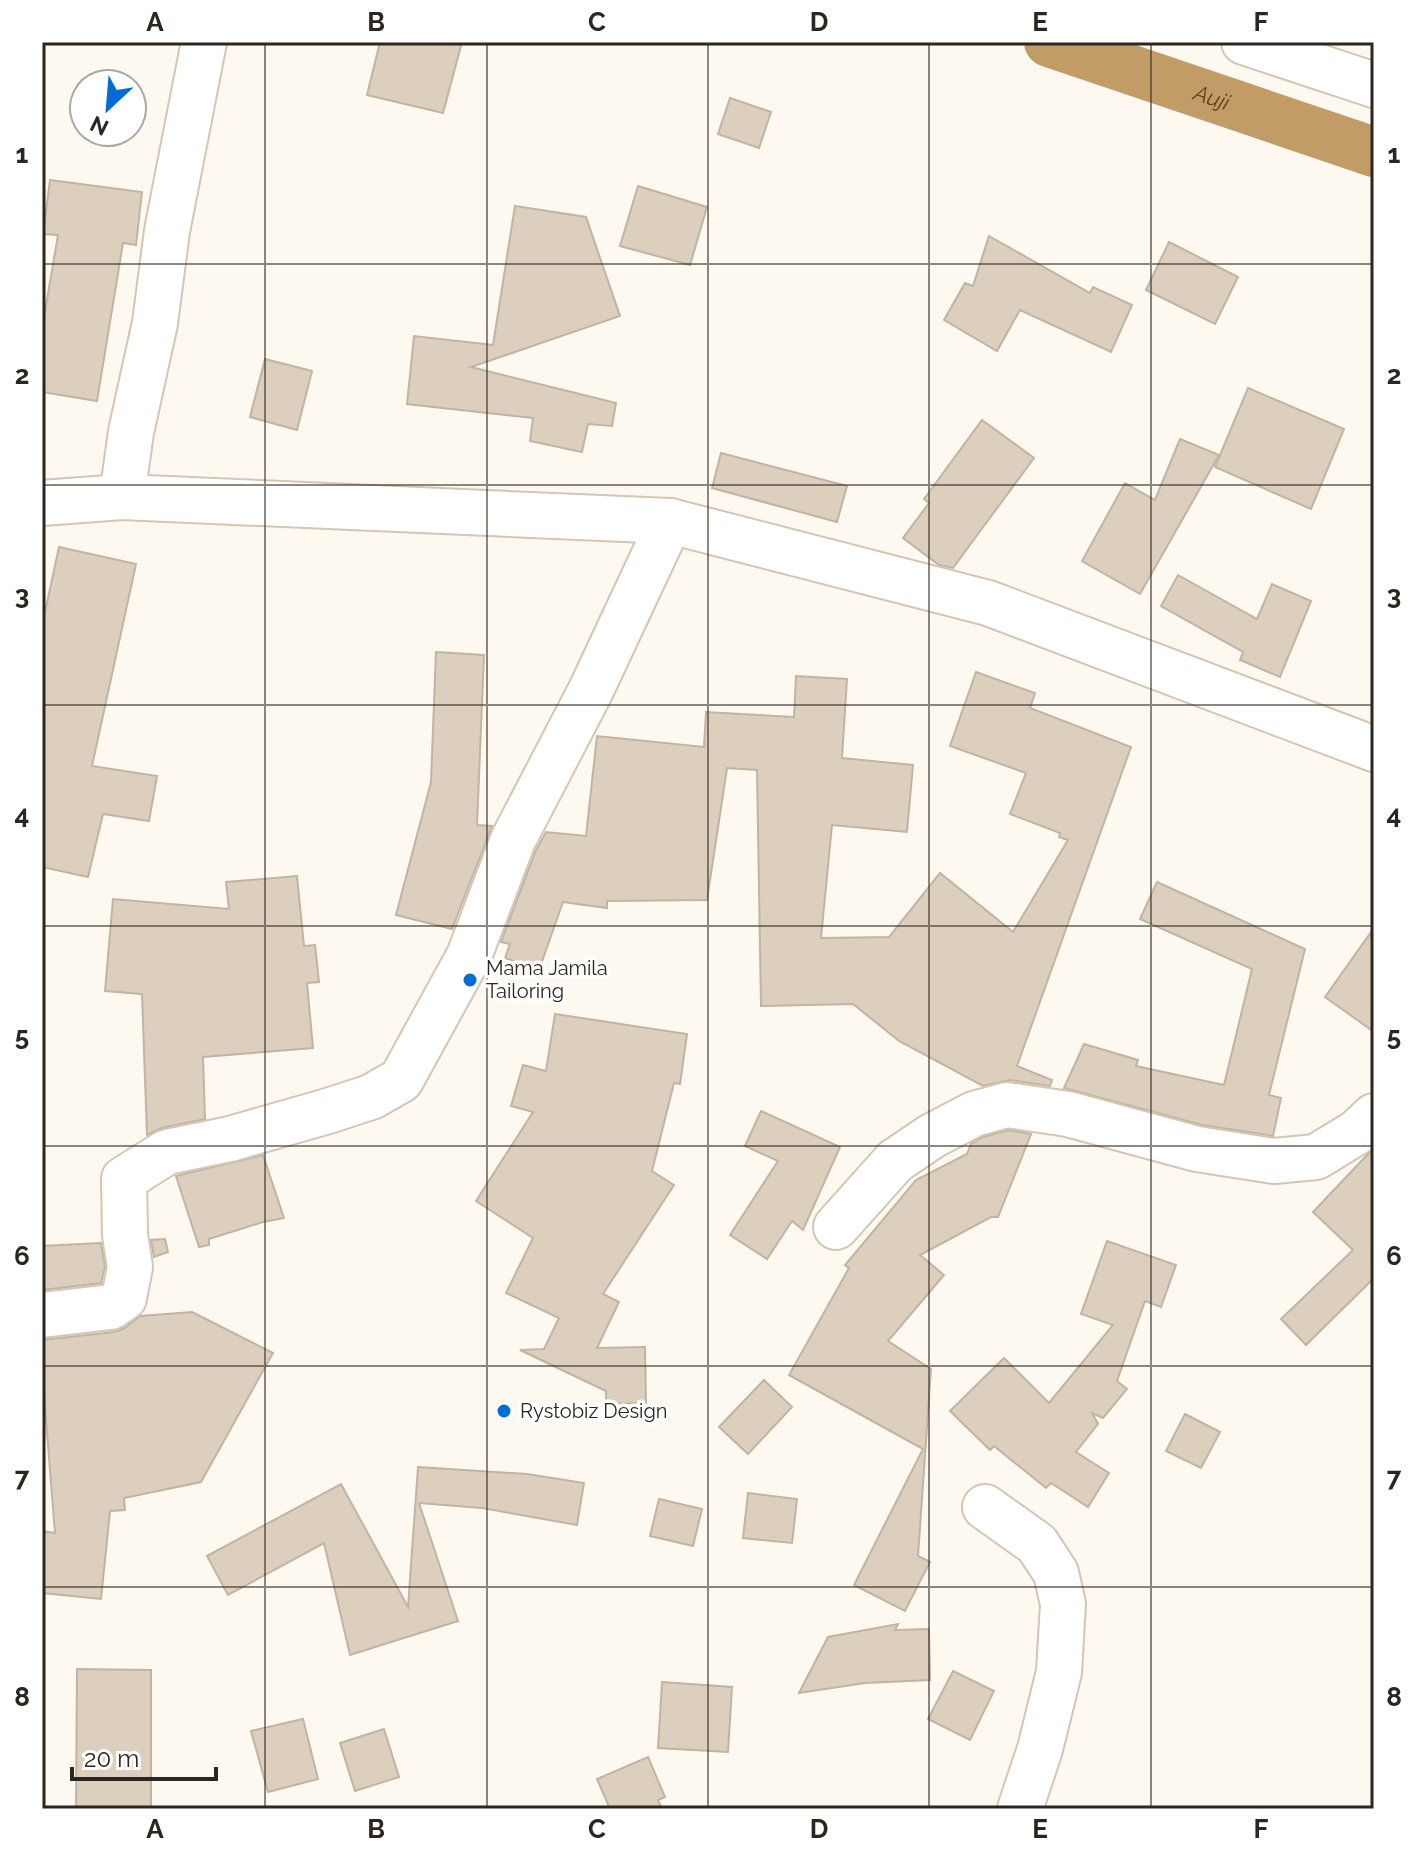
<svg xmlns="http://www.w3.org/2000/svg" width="1416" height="1851" font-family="Raleway,sans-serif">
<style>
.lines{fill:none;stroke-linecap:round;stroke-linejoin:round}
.canal{stroke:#c29c66;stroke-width:50}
.building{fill:#ddcfbd;stroke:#c1b4a2;stroke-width:2}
.minor-casing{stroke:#d4c6b4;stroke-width:48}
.tertiary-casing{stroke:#d4c6b4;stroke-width:48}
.minor{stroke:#fff;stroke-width:44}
.tertiary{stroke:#fff;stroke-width:44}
.grid{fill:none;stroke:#2b261f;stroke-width:2;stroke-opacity:0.55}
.poi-dot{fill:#006cd4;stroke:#fff;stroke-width:3}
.labels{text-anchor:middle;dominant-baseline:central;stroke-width:7;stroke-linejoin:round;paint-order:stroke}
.poi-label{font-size:20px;fill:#2b261f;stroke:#fff;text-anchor:start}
.water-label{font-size:22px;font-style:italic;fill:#5e4319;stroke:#fff}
.neatline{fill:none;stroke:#2b261f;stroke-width:3}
.grid-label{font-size:26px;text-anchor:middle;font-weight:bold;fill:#2b261f}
</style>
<rect width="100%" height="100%" fill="#fdf8f0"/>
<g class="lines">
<path class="canal" id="s1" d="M1049,42L1374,152"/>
</g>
<g class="building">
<polygon points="380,42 462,42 443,113 367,95"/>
<polygon points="730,98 771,112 759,148 718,134"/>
<polygon points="50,180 142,192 136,245 123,243 97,401 42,392 42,329 58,235 43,234"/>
<polygon points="638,186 707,207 690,265 620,246"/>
<polygon points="515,206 586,217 620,316 471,367 616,403 612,426 588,424 582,452 530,441 533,418 407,404 414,336 493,345"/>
<polygon points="989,236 1090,293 1093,287 1132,305 1111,352 1020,310 997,351 944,320 965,283 973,286"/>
<polygon points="1169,242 1238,277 1215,324 1146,290"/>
<polygon points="265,359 312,371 297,430 250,417"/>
<polygon points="1248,388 1344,429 1311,509 1215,467"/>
<polygon points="982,420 1034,458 953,568 939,565 903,538 929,503 924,499"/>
<polygon points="1180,439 1219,455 1140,594 1082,561 1125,483 1155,500"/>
<polygon points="721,453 847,486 837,522 712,488"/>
<polygon points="59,547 136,564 92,766 157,776 149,821 103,814 88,877 42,867 42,626"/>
<polygon points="1178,575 1257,619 1272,584 1311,601 1280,677 1240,660 1243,652 1161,606"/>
<polygon points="436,652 484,655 477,825 492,826 452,929 396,915 431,782"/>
<polygon points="976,672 1035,693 1030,708 1131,747 1017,1066 1052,1080 1050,1086 1010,1080 983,1086 899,1041 853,1004 761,1006 757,770 727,768 707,900 607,901 607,908 563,902 539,970 505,958 510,944 501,942 536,850 546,832 586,836 597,736 704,747 706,712 794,717 796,676 847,679 842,758 913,765 907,832 832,825 821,938 889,937 940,873 1013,932 1068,840 1059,837 1060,833 1010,814 1026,773 950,746"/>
<polygon points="297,876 304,946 315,945 319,982 307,983 313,1048 203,1057 205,1119 162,1128 147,1135 142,994 105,991 113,899 229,909 226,882"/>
<polygon points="1157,882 1305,949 1269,1095 1281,1098 1273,1136 1202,1125 1064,1088 1084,1044 1138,1060 1136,1066 1224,1085 1252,969 1140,919"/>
<polygon points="1374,928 1374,1032 1325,997"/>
<polygon points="555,1014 687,1034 680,1084 674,1083 652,1171 674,1185 603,1294 619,1302 597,1348 645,1347 646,1403 606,1404 606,1391 520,1350 544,1349 559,1318 506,1293 533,1238 476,1201 533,1112 511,1106 523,1065 546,1071"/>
<polygon points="761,1111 840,1147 803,1230 792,1221 767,1259 730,1235 778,1161 745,1146"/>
<polygon points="1009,1130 1031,1134 998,1217 991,1217 920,1255 944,1275 888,1341 931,1369 918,1556 930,1562 905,1611 854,1585 923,1449 789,1375 849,1268 845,1265 916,1180 967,1154 971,1144 983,1137"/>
<polygon points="1374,1150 1374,1278 1306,1345 1281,1319 1353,1250 1313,1212 1367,1155"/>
<polygon points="263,1155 284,1218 263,1222 209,1239 209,1245 199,1247 176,1176"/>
<polygon points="165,1239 168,1252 154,1257 151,1240"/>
<polygon points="1107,1241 1176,1265 1161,1307 1145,1301 1117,1381 1127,1389 1103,1418 1092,1413 1098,1424 1076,1452 1109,1473 1088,1507 1051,1483 1046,1488 994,1446 990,1450 950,1411 1004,1358 1049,1403 1113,1325 1081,1314"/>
<polygon points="101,1243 105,1267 101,1283 42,1290 42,1246"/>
<polygon points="192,1312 273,1353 201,1482 124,1498 125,1510 110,1511 101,1599 42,1593 42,1531 55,1533 42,1369 42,1340 114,1332 125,1328 140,1316"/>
<polygon points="764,1380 792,1407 748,1454 719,1427"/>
<polygon points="1185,1414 1220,1432 1201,1468 1166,1451"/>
<polygon points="418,1467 527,1474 584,1483 577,1525 482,1508 419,1503 458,1621 350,1655 324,1543 228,1595 207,1556 341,1484 408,1607"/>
<polygon points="748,1493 797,1499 792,1543 743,1538"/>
<polygon points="659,1499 702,1509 693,1546 650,1536"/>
<polygon points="898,1624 895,1630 929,1629 930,1680 865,1683 799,1693 828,1637"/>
<polygon points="77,1669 151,1670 151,1809 76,1809"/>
<polygon points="953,1671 994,1691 970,1740 928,1719"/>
<polygon points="662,1682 732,1687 728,1752 658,1748"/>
<polygon points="303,1719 318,1779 268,1792 251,1731"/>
<polygon points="384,1729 399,1777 355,1791 340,1743"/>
<polygon points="648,1757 665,1797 658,1800 662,1809 610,1809 597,1779"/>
</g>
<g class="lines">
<defs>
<g id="minor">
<polyline points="1244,42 1374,85"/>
<polyline points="122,497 131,432 155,323 167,231 204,42"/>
<polyline points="836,1227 895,1161 932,1136 974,1114 1007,1105 1068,1114 1197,1149 1274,1161 1316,1157 1357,1132 1374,1116"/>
<polyline points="42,1315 111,1307 124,1298 130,1267 125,1235 124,1179 167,1152 230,1139 328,1111 371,1097 401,1080 469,956 513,840 591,690 670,521"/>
<polyline points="985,1507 1037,1544 1056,1573 1063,1604 1059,1672 1040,1749 1020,1809"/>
</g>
<polyline id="tertiary" points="42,503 122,497 670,521 988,603 1374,749"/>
</defs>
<use href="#minor" class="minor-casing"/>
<use href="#tertiary" class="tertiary-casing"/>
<use href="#minor" class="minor"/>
<use href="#tertiary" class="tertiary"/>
</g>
<path class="grid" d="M265,42V1809M487,42V1809M708,42V1809M929,42V1809M1151,42V1809M42,264H1374M42,485H1374M42,705H1374M42,926H1374M42,1146H1374M42,1366H1374M42,1587H1374"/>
<g class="poi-dot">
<circle cx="470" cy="980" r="8"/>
<circle cx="504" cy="1411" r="8"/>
</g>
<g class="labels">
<g class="poi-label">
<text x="486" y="968">Mama Jamila<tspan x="486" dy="23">Tailoring</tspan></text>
<text x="520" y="1411">Rystobiz Design</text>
</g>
<g class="water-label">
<text stroke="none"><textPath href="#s1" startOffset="172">Auji</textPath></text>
</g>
</g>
<rect width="1416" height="1851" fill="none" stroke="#ffffff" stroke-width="88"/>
<g transform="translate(108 108) rotate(206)"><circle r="38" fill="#ffffff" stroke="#aaa8a5" stroke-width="2"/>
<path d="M0-6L14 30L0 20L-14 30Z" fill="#006cd4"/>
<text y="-12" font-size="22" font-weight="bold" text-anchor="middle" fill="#2b261f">N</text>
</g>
<path d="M72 1767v12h144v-12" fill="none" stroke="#2b261f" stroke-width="4"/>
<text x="84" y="1767" font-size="24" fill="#2b261f" stroke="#ffffff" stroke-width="6" paint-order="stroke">20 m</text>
<rect x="44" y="44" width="1328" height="1763" class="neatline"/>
<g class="grid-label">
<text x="155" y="31">A</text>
<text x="376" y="31">B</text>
<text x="597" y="31">C</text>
<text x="819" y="31">D</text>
<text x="1040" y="31">E</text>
<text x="1261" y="31">F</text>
<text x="22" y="163">1</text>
<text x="1394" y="163">1</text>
<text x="22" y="384">2</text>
<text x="1394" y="384">2</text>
<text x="22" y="604">3</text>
<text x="1394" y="604">3</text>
<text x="22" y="824">4</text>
<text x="1394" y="824">4</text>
<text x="22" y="1045">5</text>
<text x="1394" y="1045">5</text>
<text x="22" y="1265">6</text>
<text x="1394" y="1265">6</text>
<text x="22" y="1486">7</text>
<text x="1394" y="1486">7</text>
<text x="22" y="1706">8</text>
<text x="1394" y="1706">8</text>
<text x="155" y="1838">A</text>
<text x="376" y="1838">B</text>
<text x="597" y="1838">C</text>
<text x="819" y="1838">D</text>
<text x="1040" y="1838">E</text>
<text x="1261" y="1838">F</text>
</g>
</svg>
